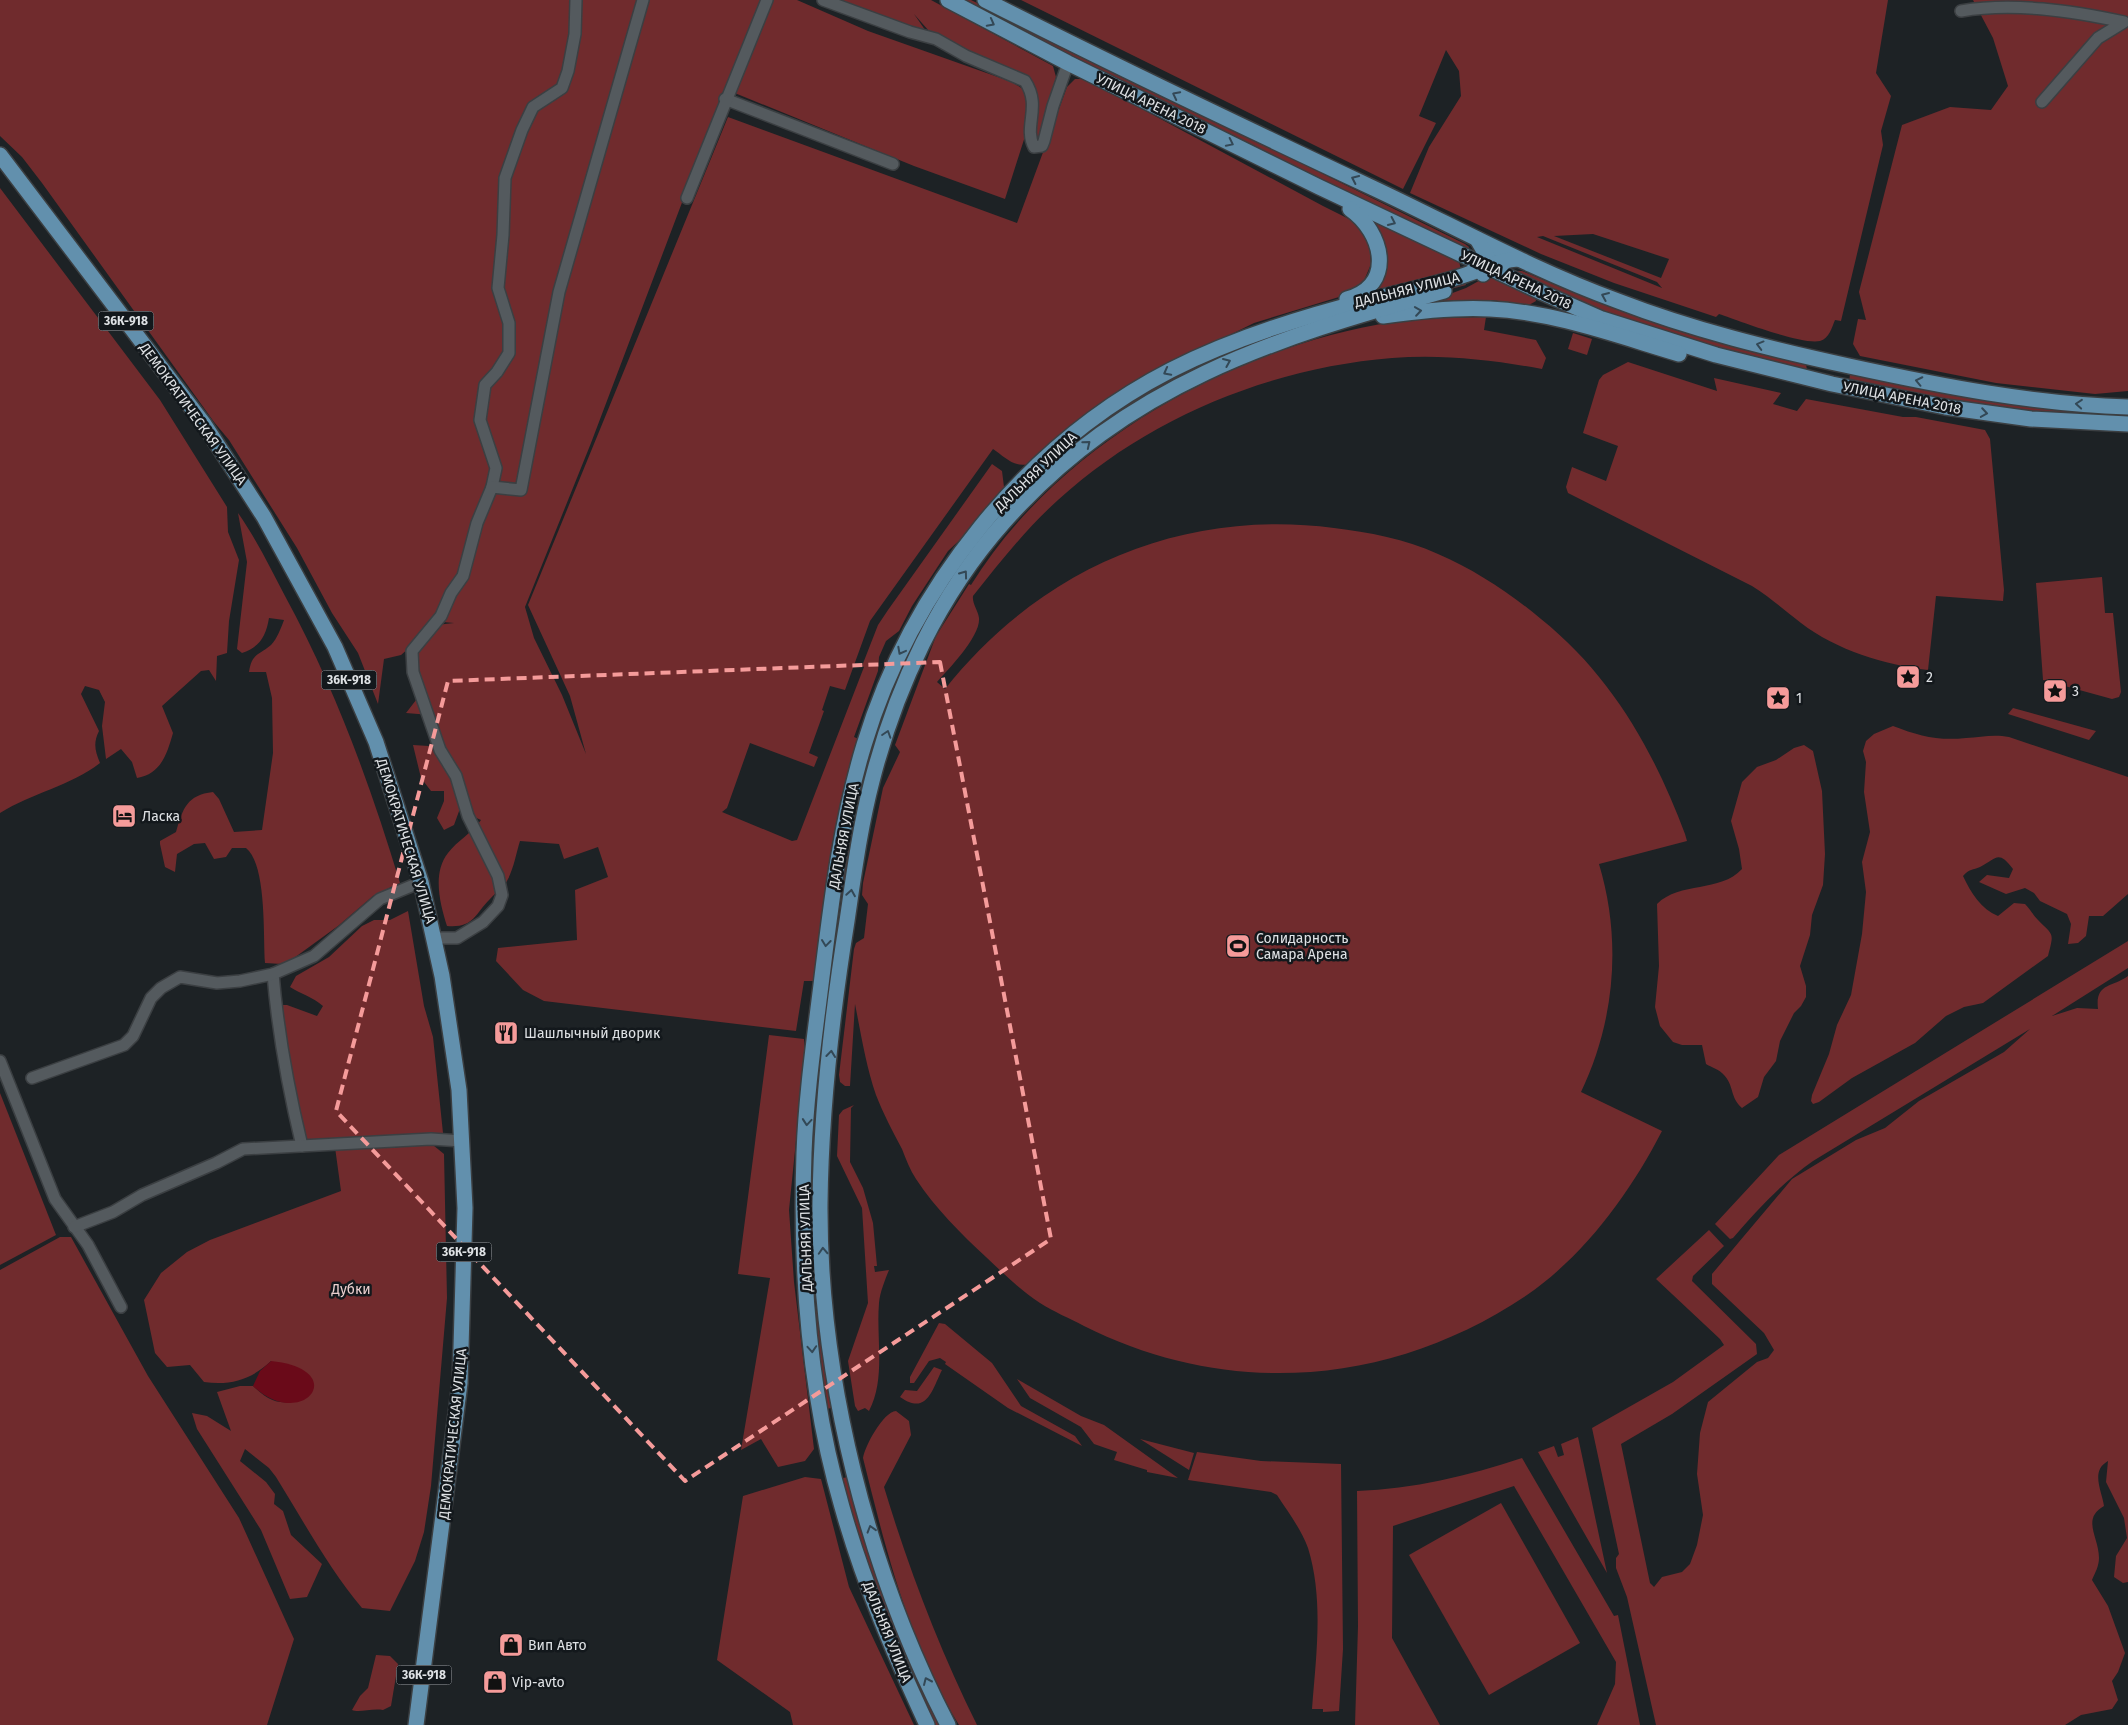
<svg xmlns="http://www.w3.org/2000/svg" width="2128" height="1725" font-family="'Fira Sans',sans-serif">
<style>
.green{fill:#702b2d;fill-rule:evenodd}
.water{fill:#6a0a19}
.lines{fill:none;stroke-linecap:round;stroke-linejoin:round}
.minor-casing{stroke:#3b3f42;stroke-width:14}
.major-casing{stroke:#3b3f42;stroke-width:18}
.minor{stroke:#545a5e;stroke-width:11}
.major{stroke:#6290ad;stroke-width:15}
.oneway{stroke:#334856}
.marked{fill:none;stroke:#f59b9a;stroke-width:4;stroke-dasharray:10 6;stroke-linejoin:round}
.labels{text-anchor:middle;dominant-baseline:central;stroke-width:5;stroke-linejoin:round;paint-order:stroke}
.shield{fill:#13181c;stroke:#a2a5a9;stroke-width:1}
.shield-label{font-size:12px;font-weight:bold;fill:#dfe2e5}
.street-label{font-size:14px;fill:#dfe2e5;stroke:#13181c}
.poi-label{font-size:14px;fill:#dfe2e5;stroke:#13181c;text-anchor:start}
.park-label{font-size:14px;fill:#edd1d0;stroke:#13181c}
</style>
<rect width="100%" height="100%" fill="#1d2225"/>
<g class="green">
<path d="M0,0H797L868,31L1012,82L1029,93L1025,81L996,63L936,39L914,14L930,37L910,32L831,0H931L1053,66L1056,77L1048,106V126L1037,141L1030,134C1032,121 1037,107 1030,95L1028,127L1005,199L914,166L725,89L591,443L525,607L534,638L562,695L586,754L570,696L528,605L728,117L1017,223L1067,87L1075,79H1086L1323,206L1355,222L1369,240L1371,264L1363,283L1355,290L1339,297L1254,323L1157,371L1106,404L1029,464C1014,468 1005,457 993,449L870,621L845,690L830,686L822,710L824,711L809,753L818,757L814,767L750,743L727,808L722,812L792,841L797,840L864,667L862,666L878,625L888,610L992,464L1002,471L1004,487L964,536L948,551L912,606L899,631L886,641L879,657L878,671L854,737L861,740C837,818 828,900 818,981H804L796,1031L544,1001L523,990L496,961L498,948L577,940L575,890L608,877L598,847L564,859L559,844L520,841C516,854 514,867 508,879C505,887 496,892 490,899C474,915 474,928 447,926C440,904 432,873 448,853C457,841 472,833 481,820L472,816L466,792L454,825L444,830L437,818L444,801V791H431L421,778L413,745L429,746L440,737L439,726L430,715L406,713L423,691L412,666L419,645L436,625L454,623L443,622L453,597L418,640L401,655L384,659L378,704L358,653L332,613L297,548L229,440L214,422L42,183L22,157L0,136Z"/>
<polygon points="957,0 971,0 1465,244 1469,247 1468,251 1465,252"/>
<path d="M1021,0H1888L1876,73L1891,96L1881,131L1883,145L1841,321L1835,320C1832,327 1829,339 1820,341C1801,345 1740,321 1719,314L1716,317L1614,283L1541,254L1410,193L1429,147L1461,96L1459,71L1446,50L1419,116L1436,123L1403,189ZM1593,234L1669,259L1661,278L1554,236ZM1543,236L1657,282L1662,288L1537,237Z"/>
<polygon points="1973,0 2128,0 2128,391 2095,394 1996,383 1860,356 1853,344 1858,319 1866,320 1859,292 1902,125 1950,107 1991,110 2008,86 1993,38"/>
<path d="M0,188L160,400L227,507L228,532L239,560L229,621L227,653L217,656L216,681L209,670L201,671L162,706L173,733C167,754 161,774 137,778L132,762L121,749L106,759L102,726L105,702L99,690L85,686L81,694L99,731C93,743 95,751 100,763C70,786 32,793 0,813Z"/>
<polygon points="1376,222 1459,261 1461,270 1379,294 1374,288"/>
<path d="M1518,271H1522C1614,310 1708,342 1806,364L1807,370L1709,348L1620,319L1516,273Z"/>
<polygon points="1492,276 1535,296 1536,301 1529,305 1491,300 1431,301 1466,288 1486,277"/>
<path d="M1464,279L1466,285L1291,331L1241,349L1197,369L1145,398L988,527C1025,488 1061,448 1105,418C1141,393 1183,368 1224,351C1302,320 1383,301 1464,279Z"/>
<path d="M1486,317L1484,330L1536,340L1546,358L1542,369C1493,360 1443,354 1392,358C1270,368 1149,417 1058,500C1026,529 1000,562 973,596C972,604 978,610 979,618C981,636 948,670 937,682L945,689C1040,569 1181,508 1334,528C1368,532 1406,539 1438,554C1475,570 1510,593 1541,619C1611,675 1654,751 1685,834L1687,841L1599,864C1622,940 1615,1021 1581,1092L1662,1131C1630,1193 1585,1255 1527,1295C1392,1386 1229,1399 1084,1326C1069,1318 1054,1312 1040,1303C1020,1290 1003,1273 986,1257C961,1234 935,1208 916,1179C910,1170 906,1159 902,1149C893,1132 883,1113 876,1095C866,1066 861,1034 855,1004L850,1086H845L840,1082L839,1075L854,949L856,943L864,938L868,904L862,895L863,883L883,788L900,752L895,745L936,636L969,584L971,585C1058,444 1231,348 1392,322C1423,317 1455,318 1486,317Z"/>
<polygon points="1573,333 1592,339 1587,355 1568,349"/>
<path d="M1628,362L1717,391L1714,378L1781,393L1773,404L1797,411L1806,399L1903,417H1916L1985,430L1990,439L2004,590L2003,601L1936,596L1928,670C1885,665 1836,650 1801,623C1784,610 1771,598 1752,586L1568,493L1566,487L1572,467L1606,481L1618,446L1583,433L1599,380L1603,375Z"/>
<polygon points="1850,374 1960,396 2052,409 2128,414 2128,421 2046,417 1849,383"/>
<path d="M238,513C257,540 270,568 285,596C335,688 370,784 400,883L373,896L338,926L294,958L282,964L265,963C263,936 267,865 246,848H232L226,857L214,859L205,843L194,844L177,854L175,872L165,867L160,844V841L176,832C183,808 187,795 213,792L219,799L234,832L262,830L273,753L272,698L266,672H249C252,653 258,656 271,645C277,639 281,628 284,620L269,618C266,636 260,647 242,653L237,649L247,562Z"/>
<polygon points="2102,577 2105,613 2113,613 2121,692 2119,697 2112,699 2043,680 2036,583"/>
<polygon points="923,621 928,624 872,759 851,836 844,890 838,890 863,769 889,692"/>
<polygon points="2013,708 2096,731 2089,740 2008,714"/>
<path d="M1893,726C1919,736 1938,741 1966,738C1981,737 1994,734 2009,737L2128,777V894L2103,916H2089L2086,936L2078,943L2068,944L2071,924L2067,914L2040,901L2034,893L2025,888L2006,894L1979,882L1987,875L2009,878L2013,869C1998,849 1996,859 1980,867C1973,870 1969,869 1963,876C1971,893 1981,909 1998,916L2014,903L2025,904C2030,909 2033,915 2038,920C2054,936 2054,932 2048,956L1983,1003L1964,1007L1946,1016L1915,1043L1852,1078L1819,1102L1813,1104L1811,1101L1812,1095L1829,1054L1837,1025L1851,995L1862,934L1866,892L1862,862L1870,832L1864,792L1866,762L1863,751L1866,741L1874,734Z"/>
<path d="M1804,745L1813,751L1822,791L1825,854L1823,885L1812,915L1810,935L1800,966L1806,986V997L1801,1006L1794,1013L1780,1041L1776,1061L1764,1077L1758,1097L1742,1108C1730,1098 1734,1085 1724,1075C1720,1070 1711,1067 1706,1064L1702,1045H1682L1673,1042L1660,1026L1655,1007L1659,966L1657,904C1680,881 1720,893 1742,869L1739,849L1731,821L1742,782L1757,767L1776,760L1794,748Z"/>
<path d="M408,911L424,1006L433,1037L443,1133L389,1142L394,1148L428,1141L444,1154L447,1298L431,1486L424,1532L415,1561L390,1611L362,1608C329,1569 304,1522 276,1477L269,1468L245,1449L240,1461L266,1482L275,1494L274,1504L283,1511L291,1535L322,1564L307,1597L290,1599L261,1530L197,1429L192,1413L207,1416L231,1431L217,1392L240,1386H253C264,1396 274,1404 289,1402L271,1361C252,1379 231,1386 204,1382L190,1365L167,1367L155,1353L144,1300L161,1273L187,1252L210,1240L341,1191L334,1140L305,1142L300,1126L279,1005H287L317,1016L323,1006C313,997 301,994 290,987L296,976L329,957L362,926L374,920H390Z"/>
<path d="M2128,941V968L2052,1016L2077,1008L2098,1009C2095,983 2111,988 2128,976V1582L2123,1583L2114,1577L2116,1556L2127,1538L2124,1518L2106,1482L2108,1461C2090,1471 2102,1491 2104,1506C2081,1519 2099,1537 2099,1558C2099,1566 2095,1573 2092,1580L2108,1606L2125,1653L2118,1672L2112,1681L2118,1700L2112,1709L2081,1715L2065,1725H1656L1627,1597L1616,1568V1558L1619,1554L1592,1428L1673,1382L1724,1345L1720,1339L1656,1279L1709,1230L1724,1246L1693,1276L1692,1281L1756,1344L1757,1354L1672,1414L1621,1444L1650,1583L1654,1587L1662,1577L1682,1572L1690,1564L1697,1545L1703,1515L1697,1474L1700,1433L1708,1402L1757,1362L1768,1358L1774,1350L1764,1333L1712,1284V1274L1792,1179L1856,1140L1885,1128L1919,1101L2004,1052L2030,1029L1813,1161C1782,1183 1758,1209 1733,1238L1730,1239L1715,1224L1779,1155Z"/>
<polygon points="769,1035 804,1039 805,1051 789,1210 794,1282 814,1449 805,1461 778,1467 761,1439 741,1450 770,1278 738,1274"/>
<polygon points="0,1093 56,1235 0,1265"/>
<path d="M854,1105L851,1108L850,1162L863,1188L873,1223L877,1266H874L875,1272L889,1270C885,1280 880,1292 879,1303C876,1339 886,1378 869,1411L865,1408L858,1411L855,1406L848,1361L868,1303L862,1208L837,1156L839,1115L843,1110Z"/>
<polygon points="811,1118 816,1119 812,1192 816,1290 811,1289 809,1242"/>
<polygon points="60,1237 71,1237 148,1376 239,1518 294,1639 267,1725 0,1725 0,1270"/>
<polygon points="813,1310 819,1311 831,1408 827,1409"/>
<polygon points="939,1323 945,1324 992,1363 1021,1406 1075,1436 1082,1446 1008,1408 945,1364 946,1362 940,1358 929,1361 914,1383 910,1383 910,1377"/>
<path d="M934,1367L942,1370C932,1390 927,1416 900,1397L905,1390L917,1391Z"/>
<polygon points="1017,1379 1081,1416 1104,1425 1178,1478 1147,1472 1147,1470 1114,1460 1117,1452 1094,1444 1081,1427 1030,1398"/>
<path d="M896,1411L909,1421L911,1435L884,1487C909,1570 939,1648 977,1725H959C909,1643 886,1551 863,1458C865,1446 883,1412 896,1411Z"/>
<polygon points="1578,1437 1607,1573 1538,1452 1554,1446 1558,1457 1564,1455 1561,1444"/>
<polygon points="1140,1439 1194,1453 1189,1470"/>
<path d="M1197,1452L1261,1461L1341,1464L1343,1649L1339,1711L1323,1712V1709H1312C1316,1656 1324,1600 1308,1548C1301,1529 1288,1512 1277,1495L1271,1492L1188,1480Z"/>
<path d="M1522,1458L1614,1616L1618,1615L1640,1725H1597L1615,1684L1616,1662L1514,1486L1393,1526L1392,1638L1440,1725H1355L1358,1626L1357,1491C1413,1489 1468,1476 1522,1458Z"/>
<polygon points="805,1477 821,1479 849,1587 914,1725 793,1725 790,1712 717,1660 743,1496"/>
<path d="M848,1477C868,1563 902,1645 940,1725H935C894,1649 861,1562 843,1478Z"/>
<polygon points="1501,1503 1580,1643 1489,1695 1409,1555"/>
<path d="M376,1655L390,1656L398,1664L391,1706L383,1710C372,1708 359,1713 352,1710L360,1696L368,1688Z"/>
</g>
<path class="water" d="M271,1361C352,1369 303,1433 253,1386L260,1371Z"/>
<g class="lines">
<defs>
<g id="minor">
<path d="M823,0L910,32L936,39L966,56L1025,81C1042,107 1023,126 1034,147L1042,146L1044,141L1053,106L1068,63"/>
<path d="M1961,11C2014,2 2072,11 2124,22L2098,38L2042,102"/>
<polyline points="725,99 893,164"/>
<polyline points="687,198 767,0"/>
<polyline points="492,487 496,468 480,420 485,385 497,372 509,353 509,323 498,288 503,235 505,178 522,130 533,107 562,88 568,71 575,34 576,0"/>
<polyline points="435,938 457,938 483,922 498,906 502,895 498,876 468,816 456,776 440,750 413,672 412,651 441,616 451,593 463,576 477,523 492,487 521,490 559,292 643,0"/>
<path d="M273,974C278,1034 288,1088 302,1146"/>
<polyline points="0,1061 55,1199 88,1245 121,1307"/>
<polyline points="32,1078 124,1045 133,1036 151,998 161,988 180,977 217,983 240,981 273,974 314,956 380,899 421,882"/>
<polyline points="74,1227 113,1212 142,1195 216,1163 243,1149 431,1139 462,1141"/>
</g>
<g id="major">
<polyline points="948,0 1068,63 1319,187 1543,293 1602,319 1716,355 1832,384 1945,407 2031,419 2128,424"/>
<path d="M985,0C1113,65 1243,127 1373,188C1454,226 1533,270 1618,301C1693,330 1771,349 1849,366C1941,386 2033,404 2128,407"/>
<polyline points="0,155 204,424 264,517 335,647 376,742 421,882 442,976 459,1090 465,1208 460,1383 416,1725"/>
<polyline points="1477,239 1488,258 1483,274"/>
<path d="M1347,299C1396,285 1383,232 1350,209"/>
<path d="M1383,316C1419,311 1454,307 1490,309C1554,312 1618,336 1679,354"/>
<path d="M927,1725C894,1654 863,1582 842,1507C809,1394 800,1271 804,1153C806,1097 814,1041 821,985C831,905 840,824 864,745C911,589 1025,445 1171,370C1232,339 1298,318 1365,301C1398,293 1432,286 1465,275C1483,269 1499,260 1518,259"/>
<path d="M948,1725C868,1571 819,1378 820,1204C821,1110 832,1014 847,921C854,874 860,827 872,781C896,687 939,595 1004,522C1127,384 1272,339 1444,291"/>
</g>
</defs>
<use href="#minor" class="minor-casing"/>
<use href="#major" class="major-casing"/>
<use href="#minor" class="minor"/>
<use href="#major" class="major"/>
</g>
<defs><path id="oneway-chevron" d="M-2-3.5L2.5 0L-2 3.5" fill="none" stroke-width="1.6" stroke-linecap="round" stroke-linejoin="round" transform="scale(1.25)"/></defs>
<g class="oneway">
<use href="#oneway-chevron" transform="translate(991 23) rotate(28)"/>
<use href="#oneway-chevron" transform="translate(1176 95) rotate(-153)"/>
<use href="#oneway-chevron" transform="translate(1230 143) rotate(26)"/>
<use href="#oneway-chevron" transform="translate(1355 179) rotate(-155)"/>
<use href="#oneway-chevron" transform="translate(1392 222) rotate(25)"/>
<use href="#oneway-chevron" transform="translate(1605 296) rotate(-157)"/>
<use href="#oneway-chevron" transform="translate(1418 311) rotate(-8)"/>
<use href="#oneway-chevron" transform="translate(1760 345) rotate(-165)"/>
<use href="#oneway-chevron" transform="translate(1227 362) rotate(-23)"/>
<use href="#oneway-chevron" transform="translate(1167 372) rotate(152)"/>
<use href="#oneway-chevron" transform="translate(1919 381) rotate(-168)"/>
<use href="#oneway-chevron" transform="translate(2079 404) rotate(-175)"/>
<use href="#oneway-chevron" transform="translate(1984 413) rotate(9)"/>
<use href="#oneway-chevron" transform="translate(1087 444) rotate(-39)"/>
<use href="#oneway-chevron" transform="translate(964 574) rotate(-54)"/>
<use href="#oneway-chevron" transform="translate(901 651) rotate(118)"/>
<use href="#oneway-chevron" transform="translate(887 734) rotate(-72)"/>
<use href="#oneway-chevron" transform="translate(851 893) rotate(-81)"/>
<use href="#oneway-chevron" transform="translate(826 943) rotate(97)"/>
<use href="#oneway-chevron" transform="translate(831 1054) rotate(-84)"/>
<use href="#oneway-chevron" transform="translate(807 1122) rotate(95)"/>
<use href="#oneway-chevron" transform="translate(823 1251) rotate(-93)"/>
<use href="#oneway-chevron" transform="translate(812 1349) rotate(86)"/>
<use href="#oneway-chevron" transform="translate(871 1529) rotate(-107)"/>
<use href="#oneway-chevron" transform="translate(927 1681) rotate(-114)"/>
</g>
<path class="marked" d="M940,662L1051,1239L685,1481L336,1111L448,681Z"/>
<defs>
<symbol id="sight-square" viewBox="-11 -11 22 22"><rect x="-9" y="-9" width="18" height="18" rx="4" fill="#f59b9a" stroke="#13181c"/><path d="M0-6L1.8-2.2L6-1.7L2.9 1.2L3.7 5.4L0 3.3L-3.7 5.4L-2.9 1.2L-6-1.7L-1.8-2.2Z" fill="#111"/></symbol>
<symbol id="hotel-square" viewBox="-11 -11 22 22"><rect x="-9" y="-9" width="18" height="18" rx="4" fill="#f59b9a" stroke="#13181c"/><path d="M-6-4.5h1.5V1H6V5H4.5V3h-9V5H-6ZM-4 0a1.8 1.8 0 1 1 3.6 0ZM.5 0V-2.5h3Q6-2.5 6 0Z" fill="#111"/></symbol>
<symbol id="stadium-square" viewBox="-11 -11 22 22"><rect x="-9" y="-9" width="18" height="18" rx="4" fill="#f59b9a" stroke="#13181c"/><path d="M0-5a6.5 5 0 1 0 0 10a6.5 5 0 1 0 0-10ZM-3.5-1.8h7v3.6h-7Z" fill="#111"/></symbol>
<symbol id="restaurant-square" viewBox="-11 -11 22 22"><rect x="-9" y="-9" width="18" height="18" rx="4" fill="#f59b9a" stroke="#13181c"/><path d="M-5-6h1v4h1v-4h1v4h1v-4h1v5L-1.5 .5V6h-2V.5L-5-1ZM5-6V6H3V1.5H1.5Q1.5-4 5-6Z" fill="#111"/></symbol>
<symbol id="shop-square" viewBox="-11 -11 22 22"><rect x="-9" y="-9" width="18" height="18" rx="4" fill="#f59b9a" stroke="#13181c"/><path d="M-5-2.5h2.3a2.7 3.5 0 0 1 5.4 0H5L5.5 6h-11ZM-1.5-2.5h3a1.5 2.3 0 0 0-3 0Z" fill="#111"/></symbol>
</defs>
<g fill-rule="evenodd">
<use href="#sight-square" x="1894" y="663" width="28" height="28"/>
<use href="#sight-square" x="2041" y="677" width="28" height="28"/>
<use href="#sight-square" x="1764" y="684" width="28" height="28"/>
<use href="#hotel-square" x="110" y="802" width="28" height="28"/>
<use href="#stadium-square" x="1224" y="932" width="28" height="28"/>
<use href="#restaurant-square" x="492" y="1019" width="28" height="28"/>
<use href="#shop-square" x="497" y="1631" width="28" height="28"/>
<use href="#shop-square" x="481" y="1668" width="28" height="28"/>
</g>
<g class="labels">
<g class="shield">
<rect x="98.5" y="311.5" width="55" height="19" rx="4"/>
<rect x="321.5" y="670.5" width="55" height="19" rx="4"/>
<rect x="436.5" y="1242.5" width="55" height="19" rx="4"/>
<rect x="396.5" y="1665.5" width="55" height="19" rx="4"/>
</g>
<g class="shield-label">
<text x="126" y="321">36К-918</text>
<text x="349" y="680">36К-918</text>
<text x="464" y="1252">36К-918</text>
<text x="424" y="1675">36К-918</text>
</g>
<g class="street-label">
<text transform="translate(1151 104) rotate(26)">УЛИЦА АРЕНА 2018</text>
<text transform="translate(1516 280) rotate(25)">УЛИЦА АРЕНА 2018</text>
<text transform="translate(1407 290) rotate(-14)">ДАЛЬНЯЯ УЛИЦА</text>
<text transform="translate(1902 398) rotate(11)">УЛИЦА АРЕНА 2018</text>
<text transform="translate(193 414) rotate(54)">ДЕМОКРАТИЧЕСКАЯ УЛИЦА</text>
<text transform="translate(1036 472) rotate(-44)">ДАЛЬНЯЯ УЛИЦА</text>
<text transform="translate(844 836) rotate(-79)">ДАЛЬНЯЯ УЛИЦА</text>
<text transform="translate(406 841) rotate(73)">ДЕМОКРАТИЧЕСКАЯ УЛИЦА</text>
<text transform="translate(806 1238) rotate(-92)">ДАЛЬНЯЯ УЛИЦА</text>
<text transform="translate(453 1434) rotate(-84)">ДЕМОКРАТИЧЕСКАЯ УЛИЦА</text>
<text transform="translate(887 1632) rotate(68)">ДАЛЬНЯЯ УЛИЦА</text>
</g>
<g class="poi-label">
<text x="1926" y="677">2</text>
<text x="2072" y="691">3</text>
<text x="1796" y="698">1</text>
<text x="142" y="816">Ласка</text>
<text x="1256" y="938">Солидарность<tspan x="1256" dy="16">Самара Арена</tspan></text>
<text x="524" y="1033">Шашлычный дворик</text>
<text x="528" y="1645">Вип Авто</text>
<text x="512" y="1682">Vip-avto</text>
</g>
<g class="park-label">
<text x="351" y="1289">Дубки</text>
</g>
</g>
</svg>
